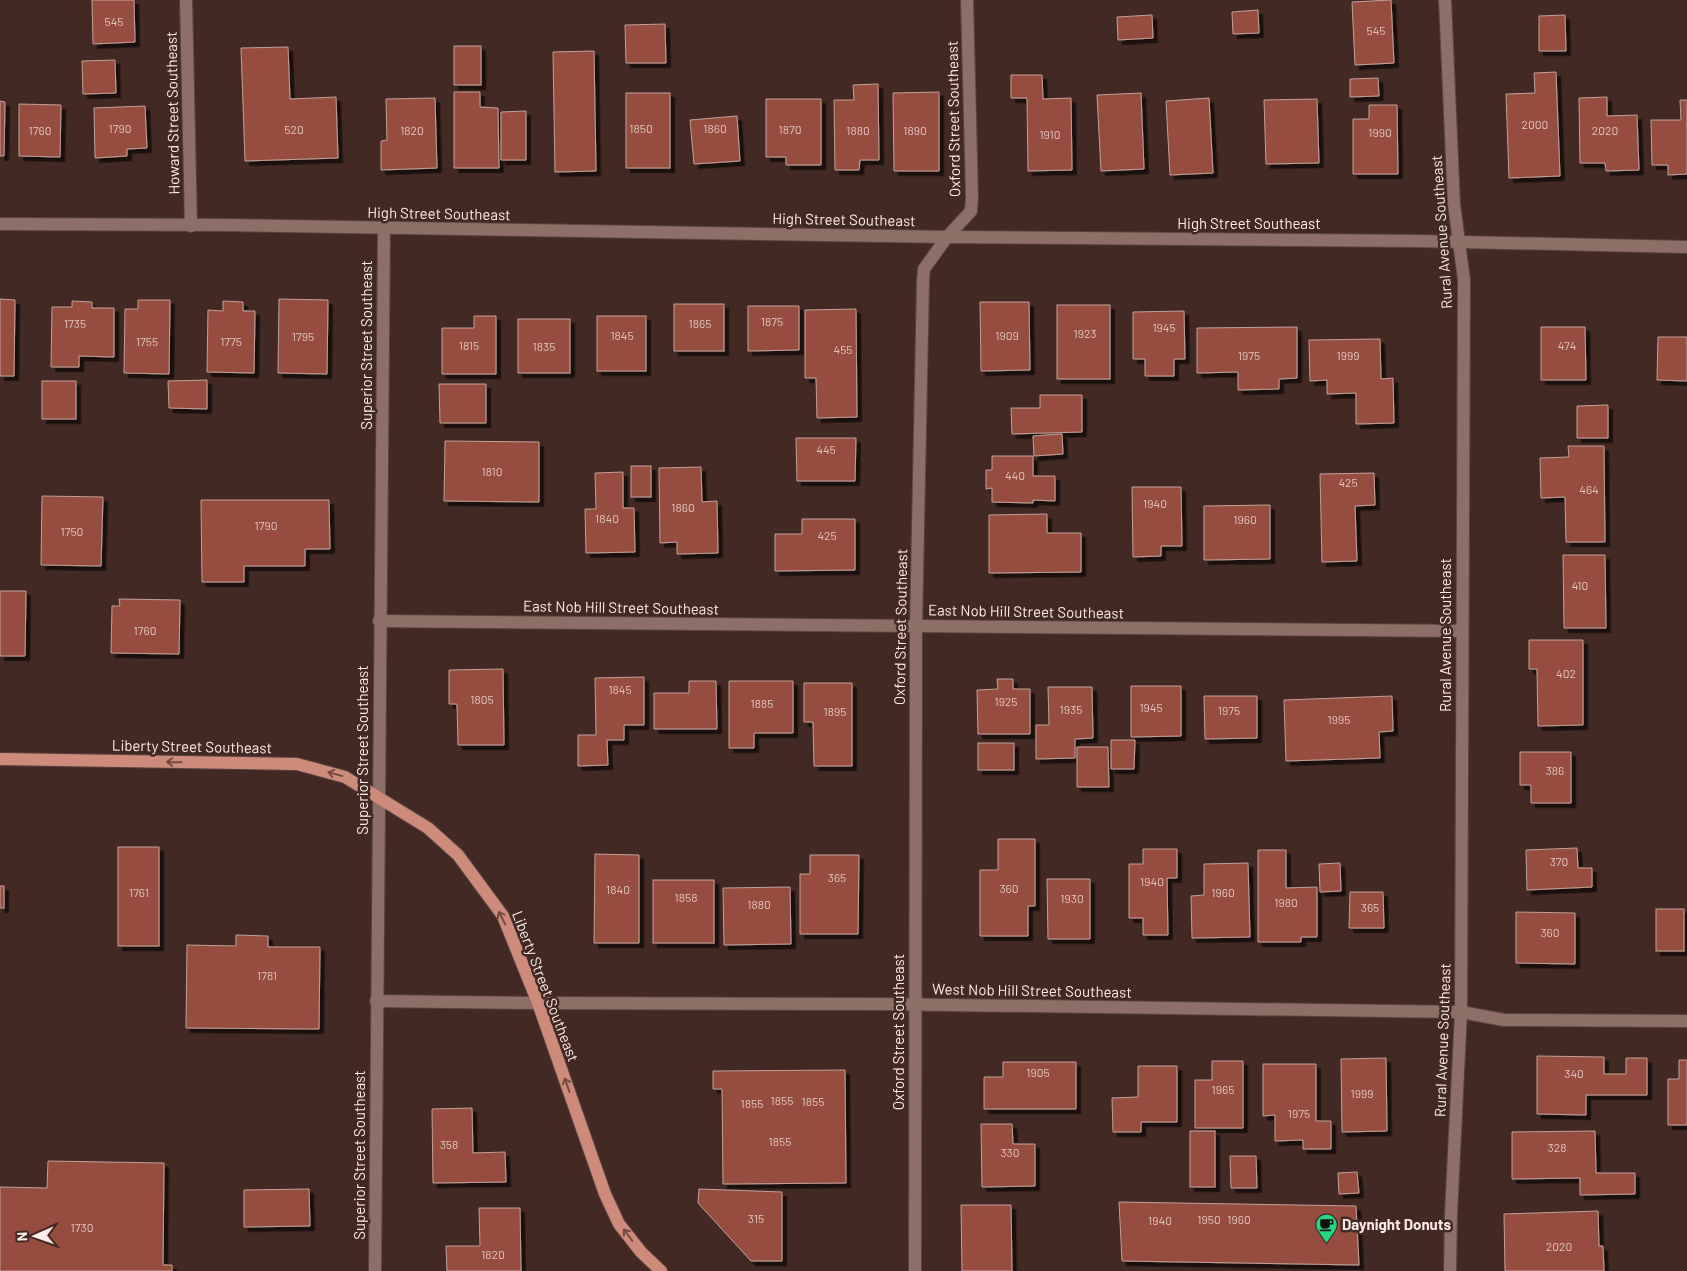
<svg xmlns="http://www.w3.org/2000/svg" width="1687" height="1271" font-family="Barlow,sans-serif">
<style>
.building{fill:#964e40;stroke:#c1a099;filter:url(#shadow)}
.lines{fill:none;stroke-linecap:round;stroke-linejoin:round}
.minor-casing{stroke:#5b4541;stroke-width:14}
.major-casing{stroke:#5b4541;stroke-width:14}
.minor{stroke:#8d6f68;stroke-width:12}
.major{stroke:#ce8b7c;stroke-width:12}
.oneway{stroke:#734b42}
.labels{text-anchor:middle;dominant-baseline:central;stroke-width:5;stroke-linejoin:round;paint-order:stroke}
.number-label{font-size:12px;fill:#e2c4bd}
.street-label{font-size:15px;fill:#fcebe7;stroke:#422923}
.poi-label{font-size:15px;font-weight:bold;fill:#fcebe7;stroke:#422923;text-anchor:start}
</style>
<defs>
<filter id="shadow"><feDropShadow dx="4.5" dy="4.5" stdDeviation="0" flood-color="#0009"/></filter>
</defs>
<rect width="100%" height="100%" fill="#422923"/>
<g class="building">
<polygon points="92,0 134,0 135,42 93,44"/>
<polygon points="1391,0 1394,63 1355,65 1352,2"/>
<polygon points="1258,10 1259,33 1233,34 1232,12"/>
<polygon points="1152,15 1153,38 1118,40 1117,17"/>
<polygon points="1565,15 1566,51 1539,51 1539,16"/>
<polygon points="665,24 666,63 626,63 625,25"/>
<rect x="454" y="46" width="27" height="39"/>
<polygon points="288,47 290,99 336,97 338,158 245,161 241,48"/>
<polygon points="594,51 596,171 555,172 553,52"/>
<polygon points="115,60 116,93 83,94 82,61"/>
<polygon points="1556,72 1560,176 1509,178 1506,94 1535,93 1534,73"/>
<polygon points="1011,75 1042,75 1043,99 1071,98 1072,170 1028,171 1027,98 1011,98"/>
<polygon points="1378,78 1379,96 1350,97 1350,79"/>
<polygon points="878,84 879,160 860,160 859,170 835,170 834,100 854,100 853,85"/>
<polygon points="454,92 480,92 480,107 498,108 499,168 454,168"/>
<polygon points="939,92 939,171 894,171 893,93"/>
<rect x="626" y="93" width="44" height="75"/>
<polygon points="1141,93 1144,169 1101,171 1097,95"/>
<polygon points="1607,97 1607,116 1637,115 1639,170 1606,171 1605,163 1580,163 1579,98"/>
<polygon points="435,98 437,168 381,170 381,141 387,140 386,99"/>
<polygon points="1209,98 1213,173 1170,175 1166,101"/>
<polygon points="766,99 821,99 821,165 786,165 786,157 766,157"/>
<polygon points="1317,99 1319,163 1266,164 1264,100"/>
<polygon points="1680,100 1687,100 1687,174 1668,175 1668,165 1652,165 1651,120 1681,120"/>
<polygon points="0,101 5,102 4,156 0,156"/>
<polygon points="19,104 61,105 60,157 19,156"/>
<polygon points="1369,105 1397,105 1398,174 1353,174 1353,119 1369,119"/>
<polygon points="145,106 147,148 127,149 127,156 95,158 94,108"/>
<polygon points="526,111 526,160 501,160 501,112"/>
<polygon points="737,116 740,161 694,164 690,120"/>
<polygon points="0,299 15,300 14,376 0,376"/>
<polygon points="279,299 328,300 327,374 278,373"/>
<polygon points="138,300 170,300 169,374 124,373 125,309 138,309"/>
<polygon points="72,301 92,302 92,308 114,308 114,357 79,356 79,367 51,367 52,307 72,307"/>
<polygon points="223,301 243,302 243,311 255,311 254,373 207,372 208,310 223,311"/>
<polygon points="980,302 1029,302 1030,370 981,371"/>
<rect x="674" y="304" width="50" height="47"/>
<rect x="1057" y="305" width="53" height="74"/>
<polygon points="748,306 799,306 799,350 748,351"/>
<polygon points="856,309 857,417 817,418 816,378 805,378 805,310"/>
<polygon points="1184,311 1185,359 1174,359 1174,376 1145,376 1145,359 1133,359 1133,312"/>
<polygon points="474,316 496,316 496,374 442,374 442,328 474,328"/>
<rect x="597" y="316" width="49" height="55"/>
<rect x="518" y="319" width="52" height="54"/>
<polygon points="1297,327 1297,378 1279,379 1279,389 1238,390 1238,372 1197,373 1197,328"/>
<polygon points="1541,327 1585,327 1586,380 1541,380"/>
<polygon points="1658,337 1687,337 1687,381 1657,380"/>
<polygon points="1380,339 1381,379 1393,378 1394,423 1356,424 1356,393 1327,394 1327,380 1310,381 1309,340"/>
<polygon points="207,380 207,409 169,408 168,381"/>
<rect x="42" y="381" width="34" height="38"/>
<polygon points="439,384 486,384 486,423 440,423"/>
<polygon points="1040,395 1082,395 1082,432 1012,434 1011,408 1040,408"/>
<polygon points="1608,405 1608,438 1577,438 1577,406"/>
<polygon points="1062,434 1063,454 1034,456 1033,436"/>
<polygon points="796,438 856,438 855,481 797,481"/>
<polygon points="445,441 539,442 539,502 444,501"/>
<polygon points="1568,446 1604,446 1605,542 1566,542 1565,497 1541,498 1540,458 1569,457"/>
<polygon points="992,456 1033,456 1033,476 1055,476 1055,501 1033,500 1033,503 992,502 992,488 986,489 986,470 992,470"/>
<rect x="631" y="466" width="20" height="31"/>
<polygon points="701,467 702,502 717,501 718,553 677,554 677,542 660,543 659,468"/>
<polygon points="623,472 623,508 634,508 635,552 586,553 585,509 596,509 595,473"/>
<polygon points="1374,473 1375,505 1355,506 1357,561 1322,562 1320,474"/>
<polygon points="1132,487 1181,487 1182,546 1161,546 1161,556 1133,557"/>
<polygon points="42,496 103,497 101,566 41,565"/>
<polygon points="201,500 329,500 330,549 305,549 305,566 244,566 244,582 202,582"/>
<polygon points="1270,505 1270,559 1204,560 1204,506"/>
<polygon points="1047,514 1047,533 1081,533 1081,572 989,573 989,515"/>
<polygon points="802,519 855,519 855,570 775,571 775,534 802,534"/>
<polygon points="1563,555 1605,555 1606,628 1564,628"/>
<polygon points="0,591 26,591 25,656 0,656"/>
<polygon points="119,599 180,600 179,654 111,653 112,606 120,606"/>
<polygon points="1529,640 1583,640 1583,725 1538,726 1537,669 1529,669"/>
<polygon points="503,669 504,745 458,745 457,704 449,704 449,670"/>
<polygon points="644,677 644,725 624,725 624,740 607,740 608,765 578,766 578,735 596,735 595,678"/>
<polygon points="997,679 1013,679 1013,689 1030,689 1030,734 978,734 977,690 998,689"/>
<polygon points="689,681 716,681 717,729 654,729 654,693 689,693"/>
<polygon points="729,681 793,681 793,733 754,733 754,748 729,748"/>
<polygon points="804,683 852,683 852,766 814,766 813,722 804,722"/>
<polygon points="1131,686 1181,686 1181,736 1131,737"/>
<polygon points="1048,687 1092,687 1093,738 1075,739 1075,758 1036,759 1036,725 1049,725"/>
<polygon points="1204,696 1257,696 1257,738 1205,739"/>
<polygon points="1392,696 1393,731 1379,732 1380,758 1286,761 1284,700"/>
<polygon points="1111,740 1135,740 1134,769 1111,769"/>
<rect x="978" y="743" width="36" height="27"/>
<polygon points="1077,747 1108,747 1109,787 1077,787"/>
<polygon points="1520,752 1571,752 1571,803 1531,803 1531,785 1520,785"/>
<polygon points="998,839 1035,839 1035,906 1028,906 1028,936 980,936 980,870 998,870"/>
<rect x="118" y="847" width="41" height="99"/>
<polygon points="1577,848 1578,868 1592,868 1592,887 1527,890 1526,850"/>
<polygon points="1143,849 1177,849 1177,878 1167,878 1168,935 1143,935 1143,918 1129,918 1129,864 1143,864"/>
<polygon points="1258,850 1286,850 1286,888 1317,887 1317,937 1301,937 1301,942 1258,942"/>
<polygon points="595,854 639,855 639,943 594,943"/>
<polygon points="810,855 859,855 858,934 800,934 800,874 810,874"/>
<polygon points="1248,863 1250,937 1192,938 1191,896 1204,895 1204,864"/>
<polygon points="1340,863 1341,891 1320,892 1319,864"/>
<polygon points="1047,879 1090,879 1090,939 1048,939"/>
<rect x="653" y="880" width="61" height="63"/>
<rect x="0" y="886" width="4" height="22"/>
<polygon points="790,887 791,944 724,945 723,888"/>
<polygon points="1350,892 1383,892 1384,928 1349,928"/>
<rect x="1656" y="909" width="28" height="42"/>
<polygon points="1516,912 1575,913 1575,964 1516,963"/>
<polygon points="236,935 268,936 268,947 320,947 319,1029 186,1028 187,945 236,946"/>
<polygon points="1537,1056 1604,1057 1604,1074 1626,1074 1626,1058 1647,1058 1647,1095 1586,1095 1586,1115 1537,1114"/>
<polygon points="1386,1058 1387,1131 1342,1132 1341,1059"/>
<polygon points="1679,1060 1687,1060 1687,1125 1668,1125 1668,1079 1679,1079"/>
<polygon points="1212,1061 1243,1061 1243,1128 1195,1128 1195,1080 1212,1080"/>
<polygon points="1003,1062 1076,1062 1076,1109 984,1109 984,1077 1003,1077"/>
<polygon points="1263,1064 1316,1064 1316,1121 1331,1121 1331,1149 1303,1149 1303,1140 1275,1141 1275,1115 1263,1116"/>
<polygon points="1138,1066 1177,1066 1177,1122 1141,1122 1141,1132 1113,1132 1112,1098 1138,1097"/>
<polygon points="845,1070 846,1183 723,1184 722,1089 713,1089 713,1071"/>
<polygon points="472,1108 473,1153 505,1152 506,1182 433,1183 432,1109"/>
<polygon points="981,1124 1012,1124 1013,1144 1035,1144 1035,1186 982,1187"/>
<rect x="1190" y="1131" width="25" height="56"/>
<polygon points="1595,1131 1596,1173 1635,1173 1635,1194 1580,1195 1580,1178 1512,1179 1512,1132"/>
<polygon points="1230,1156 1256,1156 1257,1188 1231,1188"/>
<polygon points="48,1161 164,1163 163,1265 172,1265 172,1271 0,1271 0,1187 47,1188"/>
<polygon points="1357,1172 1359,1193 1339,1194 1338,1173"/>
<polygon points="309,1189 310,1226 244,1227 244,1190"/>
<polygon points="699,1189 782,1192 782,1261 751,1261 698,1203"/>
<polygon points="1119,1202 1356,1206 1359,1265 1122,1261"/>
<polygon points="961,1205 1011,1205 1012,1271 962,1271"/>
<polygon points="479,1208 520,1208 521,1271 447,1271 446,1246 480,1246"/>
<polygon points="1598,1211 1599,1246 1603,1246 1604,1271 1505,1271 1504,1214"/>
</g>
<g class="lines">
<defs>
<g id="minor">
<polyline points="186,0 191,226"/>
<polyline points="1445,0 1454,204 1464,280 1461,1012 1451,1214 1450,1271"/>
<polyline points="0,224 227,225 947,237 1419,241 1687,247"/>
<polyline points="379,621 1461,631"/>
<polyline points="376,1001 538,1003 882,1004 1461,1012 1504,1020 1687,1021"/>
<polyline points="375,1271 384,228"/>
<polyline points="915,1271 916,627 923,281 924,269 947,237 971,211 972,197 967,0"/>
</g>
<polyline id="major" points="0,759 297,764 345,777 428,828 458,855 503,916 538,1003 605,1194 619,1224 641,1252 661,1271"/>
</defs>
<use href="#minor" class="minor-casing"/>
<use href="#major" class="major-casing"/>
<use href="#minor" class="minor"/>
<use href="#major" class="major"/>
</g>
<defs><path id="oneway-shaft" d="M-6 0H5M1.5-3L5.5 0L1.5 3" fill="none" stroke-width="1.6" stroke-linecap="round" stroke-linejoin="round" transform="scale(1.25)"/></defs>
<g class="oneway">
<use href="#oneway-shaft" transform="translate(174 762) rotate(-179)"/>
<use href="#oneway-shaft" transform="translate(335 774) rotate(-165)"/>
<use href="#oneway-shaft" transform="translate(502 918) rotate(-118)"/>
<use href="#oneway-shaft" transform="translate(567 1085) rotate(-110)"/>
<use href="#oneway-shaft" transform="translate(628 1235) rotate(-127)"/>
</g>
<defs>
<symbol id="cafe-pin" viewBox="-11 -11 22 30"><path d="M0 17L-7.5 6A9.5 9.5 0 1 1 7.5 6Z" fill="#22d887" stroke="#422923"/><path d="M-5.5-4.5H6V0H3Q3 3.5 0 3.5H-2.5Q-5.5 3.5-5.5 0ZM3-3.2v2h1.7v-2ZM-6 4.5H4V6H-6Z" fill="#111"/></symbol>
</defs>
<g fill-rule="evenodd">
<use href="#cafe-pin" x="1314" y="1212" width="25" height="34"/>
</g>
<g class="labels">
<g class="number-label">
<text x="114" y="21">545</text>
<text x="1376" y="30">545</text>
<text x="1535" y="124">2000</text>
<text x="120" y="128">1790</text>
<text x="641" y="128">1850</text>
<text x="715" y="128">1860</text>
<text x="294" y="129">520</text>
<text x="790" y="129">1870</text>
<text x="40" y="130">1760</text>
<text x="412" y="130">1820</text>
<text x="858" y="130">1880</text>
<text x="915" y="130">1890</text>
<text x="1605" y="130">2020</text>
<text x="1380" y="132">1990</text>
<text x="1050" y="134">1910</text>
<text x="772" y="321">1875</text>
<text x="75" y="323">1735</text>
<text x="700" y="323">1865</text>
<text x="1164" y="327">1945</text>
<text x="1085" y="333">1923</text>
<text x="622" y="335">1845</text>
<text x="1007" y="335">1909</text>
<text x="303" y="336">1795</text>
<text x="147" y="341">1755</text>
<text x="231" y="341">1775</text>
<text x="469" y="345">1815</text>
<text x="1567" y="345">474</text>
<text x="544" y="346">1835</text>
<text x="843" y="349">455</text>
<text x="1249" y="355">1975</text>
<text x="1348" y="355">1999</text>
<text x="826" y="449">445</text>
<text x="492" y="471">1810</text>
<text x="1015" y="475">440</text>
<text x="1348" y="482">425</text>
<text x="1589" y="489">464</text>
<text x="1155" y="503">1940</text>
<text x="683" y="507">1860</text>
<text x="607" y="518">1840</text>
<text x="1245" y="519">1960</text>
<text x="266" y="525">1790</text>
<text x="72" y="531">1750</text>
<text x="827" y="535">425</text>
<text x="1580" y="585">410</text>
<text x="145" y="630">1760</text>
<text x="1566" y="673">402</text>
<text x="620" y="689">1845</text>
<text x="482" y="699">1805</text>
<text x="1006" y="701">1925</text>
<text x="762" y="703">1885</text>
<text x="1151" y="707">1945</text>
<text x="1071" y="709">1935</text>
<text x="1229" y="710">1975</text>
<text x="835" y="711">1895</text>
<text x="1339" y="719">1995</text>
<text x="1555" y="770">386</text>
<text x="1559" y="861">370</text>
<text x="837" y="877">365</text>
<text x="1152" y="881">1940</text>
<text x="1009" y="888">360</text>
<text x="618" y="889">1840</text>
<text x="139" y="892">1761</text>
<text x="1223" y="892">1960</text>
<text x="686" y="897">1858</text>
<text x="1072" y="898">1930</text>
<text x="1286" y="902">1980</text>
<text x="759" y="904">1880</text>
<text x="1370" y="907">365</text>
<text x="1550" y="932">360</text>
<text x="267" y="975">1781</text>
<text x="1038" y="1072">1905</text>
<text x="1574" y="1073">340</text>
<text x="1223" y="1089">1965</text>
<text x="1362" y="1093">1999</text>
<text x="782" y="1100">1855</text>
<text x="813" y="1101">1855</text>
<text x="752" y="1103">1855</text>
<text x="1299" y="1113">1975</text>
<text x="780" y="1141">1855</text>
<text x="449" y="1144">358</text>
<text x="1557" y="1147">328</text>
<text x="1010" y="1152">330</text>
<text x="756" y="1218">315</text>
<text x="1209" y="1219">1950</text>
<text x="1239" y="1219">1960</text>
<text x="1160" y="1220">1940</text>
<text x="82" y="1227">1730</text>
<text x="1559" y="1246">2020</text>
<text x="493" y="1254">1820</text>
</g>
<g class="street-label">
<text transform="translate(172 113) rotate(-91)">Howard Street Southeast</text>
<text transform="translate(953 119) rotate(-91)">Oxford Street Southeast</text>
<text transform="translate(439 213) rotate(1)">High Street Southeast</text>
<text transform="translate(844 219) rotate(1)">High Street Southeast</text>
<text x="1249" y="223">High Street Southeast</text>
<text transform="translate(1441 232) rotate(-94)">Rural Avenue Southeast</text>
<text transform="translate(366 345) rotate(-90)">Superior Street Southeast</text>
<text transform="translate(621 607) rotate(1)">East Nob Hill Street Southeast</text>
<text transform="translate(1026 611) rotate(1)">East Nob Hill Street Southeast</text>
<text transform="translate(900 627) rotate(-89)">Oxford Street Southeast</text>
<text transform="translate(1445 635) rotate(-90)">Rural Avenue Southeast</text>
<text transform="translate(192 746) rotate(1)">Liberty Street Southeast</text>
<text transform="translate(362 750) rotate(-90)">Superior Street Southeast</text>
<text transform="translate(546 986) rotate(69)">Liberty Street Southeast</text>
<text transform="translate(1032 990) rotate(1)">West Nob Hill Street Southeast</text>
<text transform="translate(898 1032) rotate(-90)">Oxford Street Southeast</text>
<text transform="translate(1442 1040) rotate(-88)">Rural Avenue Southeast</text>
<text transform="translate(359 1155) rotate(-90)">Superior Street Southeast</text>
</g>
<g class="poi-label">
<text x="1342" y="1224">Daynight Donuts</text>
</g>
</g>
<g transform="translate(35 1236) rotate(268)" stroke="#422923" stroke-width="4" paint-order="stroke">
<path d="M0-4L9 19L0 12L-9 19Z" fill="#fcebe7"/>
<text y="-8" font-size="14" font-weight="bold" text-anchor="middle" fill="#fcebe7">N</text>
</g>
</svg>
